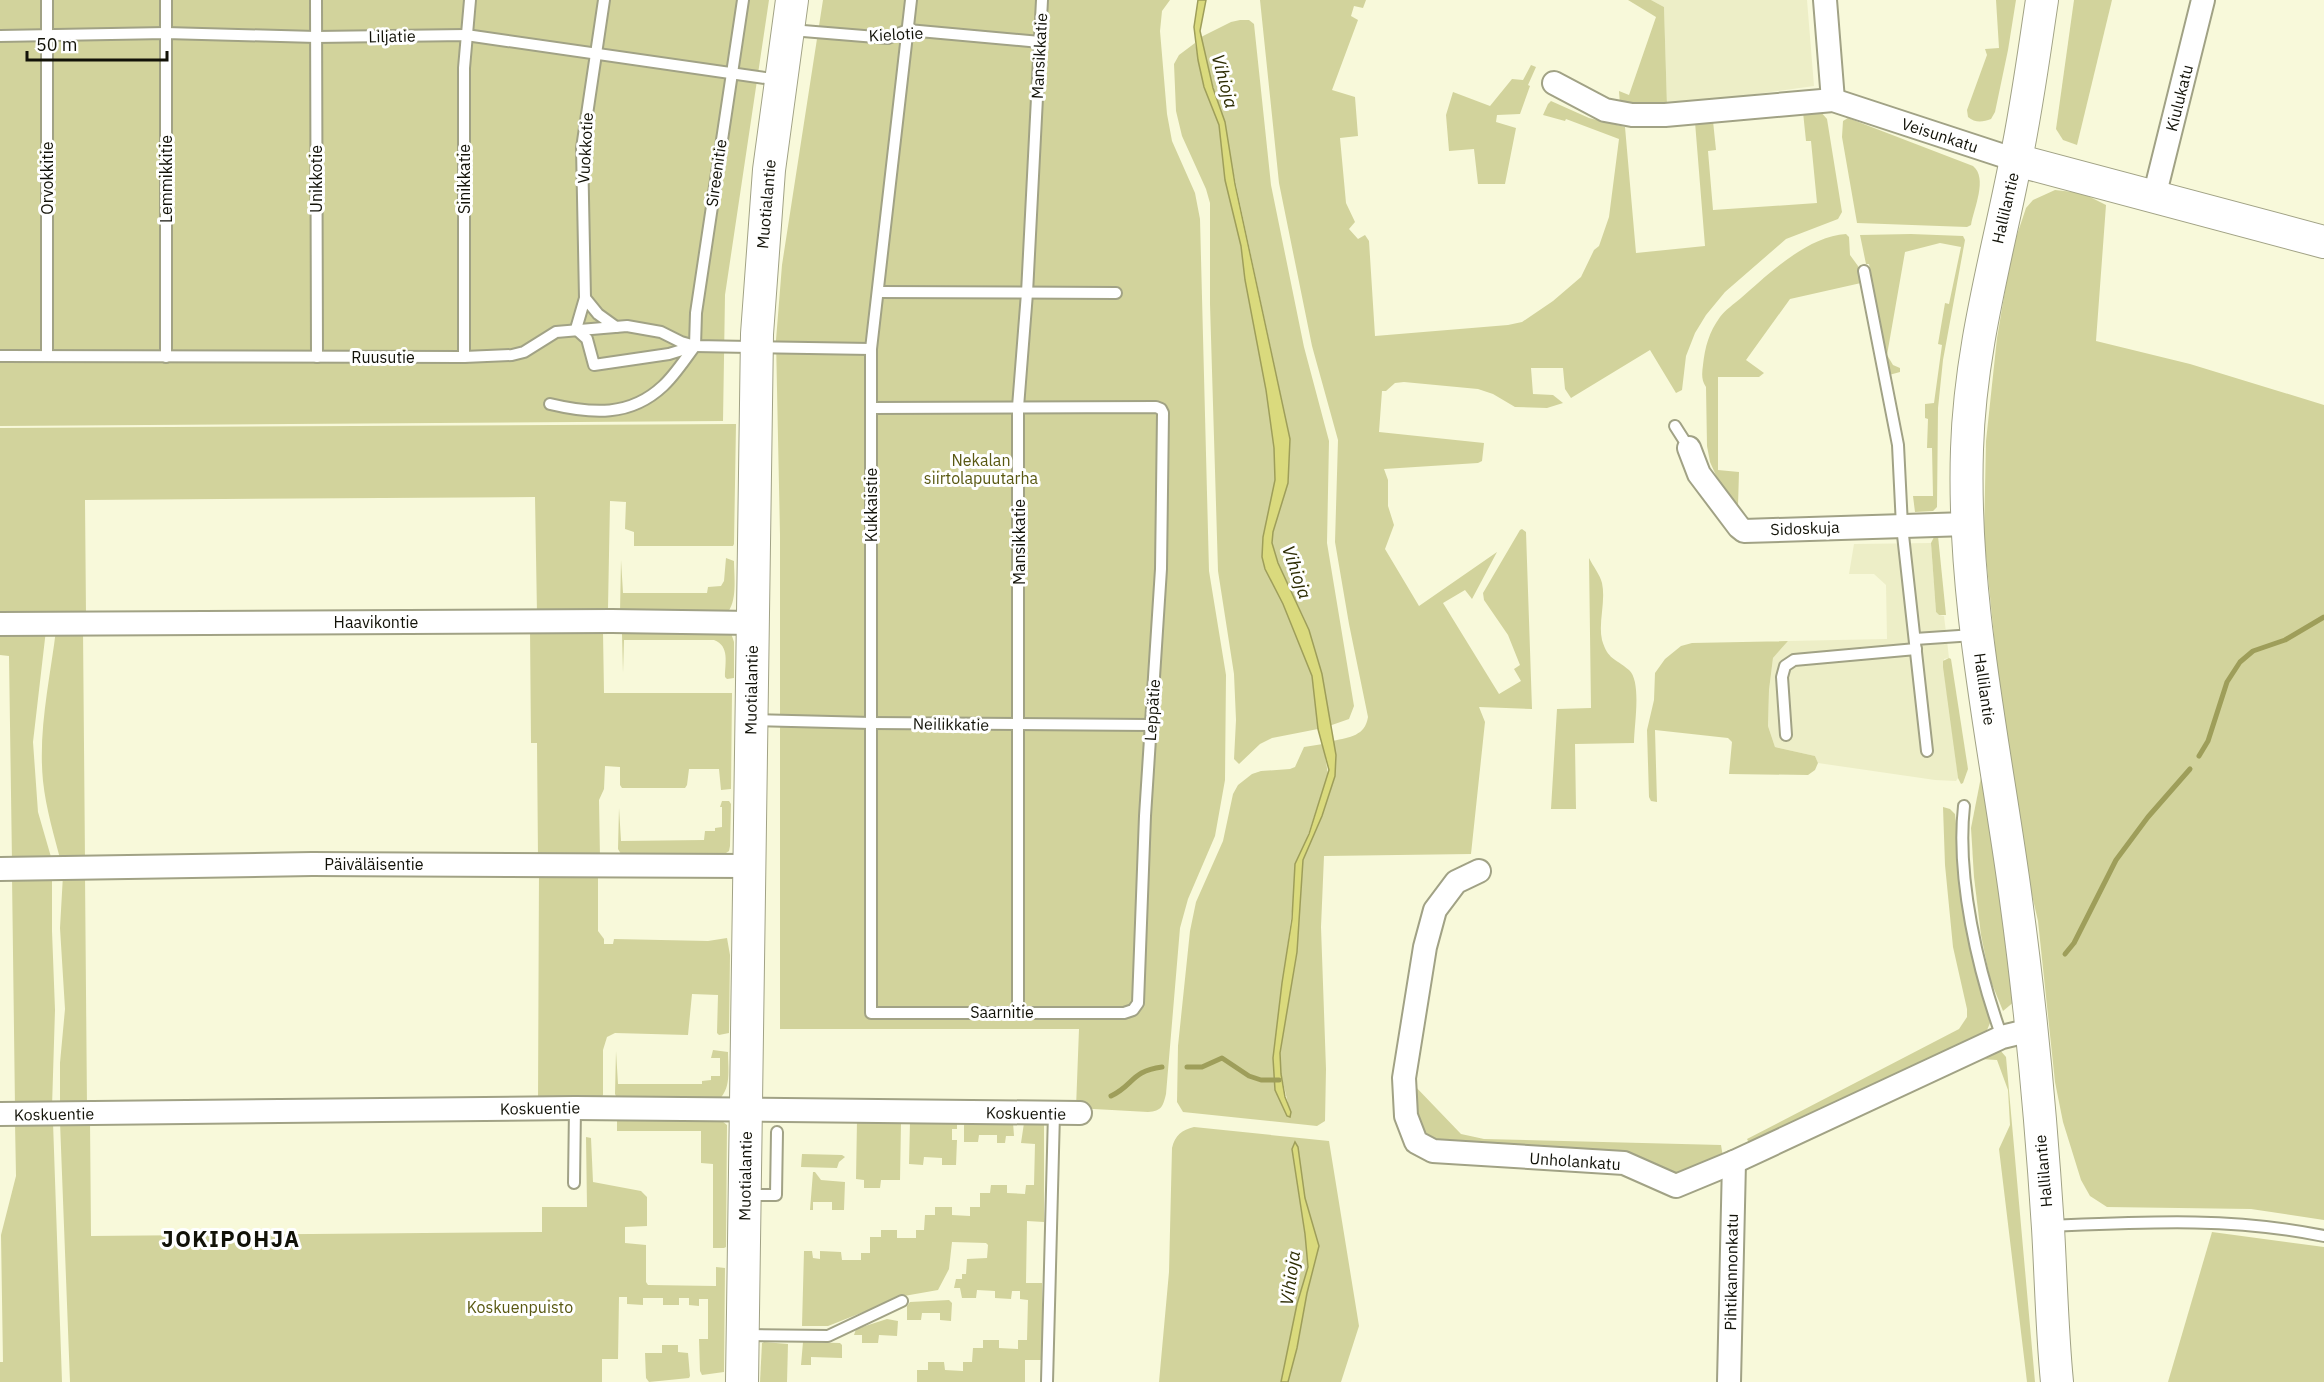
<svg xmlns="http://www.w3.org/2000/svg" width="2324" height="1382" font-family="'IBM Plex Sans',sans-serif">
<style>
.built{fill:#edeec7}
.green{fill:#d2d39c}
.water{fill:#dada7d;stroke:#9e9e5a;stroke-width:1.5}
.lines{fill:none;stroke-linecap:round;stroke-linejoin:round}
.stream{stroke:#9e9e5a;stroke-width:5}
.lane-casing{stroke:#a1a285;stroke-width:14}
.street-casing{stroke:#a1a285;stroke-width:26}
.secondary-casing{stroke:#a1a285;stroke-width:34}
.lane{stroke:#fff;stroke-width:10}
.street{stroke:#fff;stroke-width:22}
.secondary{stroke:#fff;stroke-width:32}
.labels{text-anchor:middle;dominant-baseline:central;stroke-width:6;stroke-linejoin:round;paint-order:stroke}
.street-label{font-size:16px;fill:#121208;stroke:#fff}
.park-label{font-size:16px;fill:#595812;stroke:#fff}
.water-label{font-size:18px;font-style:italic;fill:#2d2c03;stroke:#fff}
.district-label{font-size:22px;font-weight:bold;letter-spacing:1.5px;fill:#121208;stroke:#fff}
</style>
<rect width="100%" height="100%" fill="#f8f9da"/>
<g class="built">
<polygon points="1651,0 1807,0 1814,86 1667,106 1664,7"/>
<polygon points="1931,543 1936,612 1939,615 1944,616 1949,658 1944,659 1958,778 1956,781 1935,780 1818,763 1815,756 1775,747 1768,726 1769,690 1773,658 1788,641 1887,639 1886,585 1874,574 1849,574 1854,544"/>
</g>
<g class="green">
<polygon points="0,0 769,0 725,295 723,421 0,426"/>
<path d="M823,0H1170L1162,11L1160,31L1167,114L1172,141L1195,193L1200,219L1209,571L1226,675L1225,780L1215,836L1188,899L1180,928L1166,1094C1163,1106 1162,1111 1148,1112L1076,1108L1079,1029H780V535L776,340L782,265Z"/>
<path d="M1260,0H1366L1363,8L1354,6L1351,16L1358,20L1332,90L1355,97L1358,136L1340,138L1346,203L1355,222L1349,229L1358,239L1365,235L1369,241L1375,336L1508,325L1522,322L1553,301L1581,277L1594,250L1599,246L1609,217L1619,139L1566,119L1565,121L1543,115L1548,104L1551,101L1589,118L1625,127L1636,253L1705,246L1695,122L1713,121L1716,150L1708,151L1713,210L1817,203L1811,141H1806L1803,112L1820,111L1827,119L1842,212L1838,219L1786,239L1725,292L1706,315L1695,333L1686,356L1682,390L1676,393L1650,350L1571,398L1565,389L1563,368H1531L1533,394L1553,395L1563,403L1547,408L1515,407L1493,394L1478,389L1404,382L1395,383L1386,391H1382L1379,432L1484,443L1482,461L1478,463L1384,469L1388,480V506L1394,525L1385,549L1419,606L1497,552L1472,599L1465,590L1443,603L1499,694L1521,681L1514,669L1520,665L1508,635L1484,600L1483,593L1520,530L1522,529L1526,532L1532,709L1479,707L1485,722L1471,854L1324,856L1321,927L1326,1069L1325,1121L1317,1126L1183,1112L1177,1102L1178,1046L1190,931L1196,902L1223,841L1233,794L1238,785L1252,774L1261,771L1290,769L1295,767L1304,747L1323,744L1328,774L1305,844L1294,896L1273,1058L1275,1090L1287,1115L1291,1116L1281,1074L1280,1053L1297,952L1303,860L1322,816L1335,776L1336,755L1333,741C1350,737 1365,736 1368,717L1349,624L1335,542L1338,440L1312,346L1279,183Z"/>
<polygon points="1628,0 1651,0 1664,7 1667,106 1620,105 1619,91 1629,95 1656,17"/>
<path d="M1996,0H2016L2008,50L1995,112L1991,119C1983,122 1975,123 1968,117L1967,110L1987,55L1985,49L1999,48Z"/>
<polygon points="2074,0 2112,0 2077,145 2063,140 2056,129"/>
<polygon points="1240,20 1249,20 1254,24 1271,185 1304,347 1329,441 1327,543 1354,706 1349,719 1329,726 1329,713 1304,618 1278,563 1272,543 1273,532 1288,483 1290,439 1228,147 1201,37 1231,22"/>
<polygon points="1195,43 1204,87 1219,125 1225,180 1241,246 1245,280 1266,390 1274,448 1275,480 1265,569 1283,604 1312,676 1318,729 1272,738 1260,744 1239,764 1234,759 1236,720 1234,674 1218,571 1210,304 1210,203 1206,189 1182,136 1176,111 1174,64 1179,55"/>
<polygon points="1531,65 1536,67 1528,85 1530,86 1520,114 1497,115 1496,122 1516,128 1505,184 1478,184 1474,149 1449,151 1446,115 1453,92 1490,106 1512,79 1523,80"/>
<path d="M1848,118L1973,166C1988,178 1974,208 1971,225L1967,227L1857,223L1842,137L1843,121Z"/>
<polygon points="2055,190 2082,193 2106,205 2096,341 2190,364 2324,405 2324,1220 2251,1209 2107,1207 2090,1196 2081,1180 2063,1122 2055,1082 2038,921 2020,843 1997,667 1984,536 1986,441 1997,338 2012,250 2026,208 2033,200"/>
<path d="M1846,234L1849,237L1850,255L1858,266L1861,283L1790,299L1746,360L1764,373L1759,377H1718V470L1739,472L1738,506L1718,480L1710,462L1707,446L1706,387C1701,380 1702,373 1703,365C1705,347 1709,332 1720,317C1725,310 1734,304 1741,298C1768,274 1808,236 1846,234Z"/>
<polygon points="1911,234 1963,236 1965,240 1943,360 1938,408 1937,507 1933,511 1915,512 1913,496 1933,496 1932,448 1927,448 1928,419 1925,418 1925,404 1934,403 1942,345 1938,344 1945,303 1949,304 1961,247 1940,243 1905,252 1887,355 1893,365 1900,368 1900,372 1889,375 1869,264 1866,264 1860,235"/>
<polygon points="736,424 734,544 733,546 634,546 634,532 625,529 626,502 610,501 608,608 604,608 603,611 583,615 582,609 571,609 570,615 537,614 535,497 85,500 86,614 0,615 0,428"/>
<polygon points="1938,536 1946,615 1939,615 1936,612 1931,543 1934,537"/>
<path d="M726,558L734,561C734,576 738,603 726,614L620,612L621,560L623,593H707L708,587L721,586L724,581Z"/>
<path d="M1589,558C1593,566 1600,575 1602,583C1606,602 1598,622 1602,640C1608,660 1615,658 1629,670C1642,682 1634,725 1634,743L1575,744L1576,809H1551L1557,709L1591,708Z"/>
<polygon points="530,629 603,632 604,693 732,693 731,789 721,790 719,769 689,769 687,785 685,788 622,788 620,785 620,767 605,766 604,789 599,800 600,858 538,857 537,743 531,743"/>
<polygon points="0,630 46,630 33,742 38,812 51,857 12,862 9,656 0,655"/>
<path d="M56,630H83L85,861L61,862C54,835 46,809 43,781C38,731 50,679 56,630Z"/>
<path d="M623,631L731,633L734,642V678L727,679L725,677C725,663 730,646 714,640H624L623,673L622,634Z"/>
<polygon points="1788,641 1773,658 1769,690 1768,726 1775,747 1815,756 1818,763 1815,770 1808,775 1729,774 1732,742 1728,738 1655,730 1657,802 1651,801 1649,797 1647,730 1654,700 1655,673 1665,659 1681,646 1692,643"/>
<polygon points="1949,658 1951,659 1968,769 1963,783 1961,784 1958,778 1943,667 1943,661"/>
<polygon points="1982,772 2015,1001 2003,1011 1990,979 1981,935 1974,877 1971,828"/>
<polygon points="722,801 729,801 731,804 730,846 729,851 723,855 621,854 618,849 619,808 621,841 704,840 705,831 715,831 715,828 722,827 722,807 720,807"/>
<polygon points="1943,807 1950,809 1955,814 1967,930 1990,1023 1985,1035 1750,1145 1747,1139 1959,1029 1967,1017 1967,1009 1953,947 1945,865"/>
<polygon points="539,871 598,873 598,931 604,939 604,944 613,944 614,939 708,941 727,938 730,955 729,1033 719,1035 717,1033 718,995 692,994 688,1035 615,1033 607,1037 603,1050 603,1095 599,1100 538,1102"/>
<polygon points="52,875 52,931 55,1010 52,1107 15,1107 12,876"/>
<polygon points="63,875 85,875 87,1107 60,1107 60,1063 65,1009 60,928"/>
<path d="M713,1050L728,1052C728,1069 732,1090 717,1101L617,1098L615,1094L616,1051L618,1084H702V1081L711,1080V1076H720V1058H711Z"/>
<polygon points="2000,1050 2006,1057 2035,1382 2027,1382 1999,1149 2010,1125 2008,1090 1997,1060 1980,1059"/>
<path d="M1412,1083L1461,1134L1484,1139L1721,1145L1723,1157L1677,1175L1616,1151L1437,1141C1409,1129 1414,1110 1412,1083Z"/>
<polygon points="717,1117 727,1125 726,1247 724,1248 713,1248 713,1164 701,1163 701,1131 617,1131 617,1118"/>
<polygon points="857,1120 901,1122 900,1180 881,1180 880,1188 864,1188 864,1180 856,1179"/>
<polygon points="90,1121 91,1236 542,1232 542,1207 587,1207 586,1137 591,1138 593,1182 641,1191 647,1197 647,1226 625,1227 625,1243 646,1245 646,1282 648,1285 716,1286 716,1267 725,1268 724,1372 702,1375 700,1371 699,1339 708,1339 708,1299 699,1299 699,1306 689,1305 689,1298 679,1298 679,1305 663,1305 663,1298 643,1298 643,1305 627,1304 627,1297 619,1297 618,1359 602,1359 602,1382 70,1382 60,1122"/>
<polygon points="1044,1121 1044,1222 1027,1221 1026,1283 1042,1283 1042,1360 1025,1360 1025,1382 917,1382 917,1370 928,1370 928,1362 944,1362 945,1370 963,1371 963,1362 972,1362 973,1348 983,1348 983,1340 999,1340 999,1348 1018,1349 1018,1340 1027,1340 1028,1300 1020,1299 1020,1291 1012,1291 1011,1299 995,1298 995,1291 977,1290 976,1298 962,1298 960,1288 954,1288 956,1279 962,1279 962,1274 966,1274 967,1259 987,1258 988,1245 986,1243 952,1242 949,1269 938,1290 904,1296 828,1326 802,1326 804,1251 812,1251 813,1258 820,1259 820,1251 841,1252 842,1260 861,1260 861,1253 870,1253 870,1237 881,1237 881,1230 897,1230 897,1238 916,1238 916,1230 924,1230 925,1215 935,1215 935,1207 952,1207 952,1215 970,1216 970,1207 980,1207 980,1193 990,1193 991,1185 1007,1185 1007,1193 1025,1194 1026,1185 1034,1185 1035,1144 1021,1143 1024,1123"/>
<polygon points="53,1122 62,1382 0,1382 0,1362 3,1362 1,1235 16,1176 15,1123"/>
<polygon points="910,1122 957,1122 957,1129 952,1129 952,1140 957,1140 956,1165 942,1165 942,1158 924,1157 923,1165 909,1164"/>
<polygon points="1013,1122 1014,1136 1006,1136 1005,1143 997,1143 997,1135 979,1135 978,1142 964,1142 964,1123"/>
<path d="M1194,1127L1329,1141L1359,1326L1341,1382H1288L1297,1348L1307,1293L1319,1246L1305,1198L1298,1147L1295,1142L1292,1149L1305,1234L1308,1267L1297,1304L1281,1382H1159L1169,1272L1172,1148C1175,1135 1182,1130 1194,1127Z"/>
<polygon points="802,1154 842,1155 845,1157 839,1162 837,1168 801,1167"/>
<polygon points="813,1172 815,1172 821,1180 845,1182 844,1210 832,1210 832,1202 813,1202 813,1210 810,1210"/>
<polygon points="2212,1232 2324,1247 2324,1382 2168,1382"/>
<polygon points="949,1300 952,1303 951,1321 940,1320 940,1313 922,1313 921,1320 907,1320 907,1306 910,1302"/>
<polygon points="887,1319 898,1321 897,1336 879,1335 878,1343 862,1343 862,1335 854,1335 856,1329"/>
<polygon points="764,1342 788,1344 787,1382 760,1382 762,1343"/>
<polygon points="803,1342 840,1343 842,1345 842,1358 811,1357 811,1365 801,1365"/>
<polygon points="662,1345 678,1345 678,1352 688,1353 690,1376 689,1378 649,1382 646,1378 645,1353 662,1353"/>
</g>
<g class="water">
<polygon points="1198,0 1206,0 1200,31 1213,88 1225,122 1235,184 1290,439 1288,483 1273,532 1272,543 1278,563 1309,630 1322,674 1336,755 1335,776 1322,816 1303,860 1297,952 1280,1053 1281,1074 1285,1097 1291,1112 1290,1117 1287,1116 1275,1090 1273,1058 1282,983 1292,919 1295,864 1309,834 1329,770 1318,729 1312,676 1283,604 1265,569 1262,557 1263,537 1275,480 1274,448 1266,390 1245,280 1241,246 1225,180 1219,125 1204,87 1198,60 1194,27"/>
<polygon points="1295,1142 1298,1147 1305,1198 1319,1246 1307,1293 1297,1348 1288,1382 1281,1382 1297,1304 1308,1267 1305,1234 1292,1149"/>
</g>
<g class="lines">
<g class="stream">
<polyline points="2199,756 2208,741 2227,682 2240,662 2253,651 2285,640 2324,617"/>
<polyline points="2065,954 2074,943 2116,860 2148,817 2190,769"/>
<polyline points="1187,1067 1202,1067 1222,1058 1249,1076 1261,1080 1279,1080"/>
<path d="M1111,1096C1134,1085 1131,1071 1162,1067"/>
</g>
<defs>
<g id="lane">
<polyline points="47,0 47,356"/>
<polyline points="316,0 317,357"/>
<polyline points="791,30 888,38 908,30 1040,42"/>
<polyline points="0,36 166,33 316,37 466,35 779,80"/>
<polyline points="1864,271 1898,445 1902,526 1927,751"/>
<polyline points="879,292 1116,293"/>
<polyline points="585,298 582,148 604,0"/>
<polyline points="616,327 598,314 585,298 576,329 587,339 594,365 669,354 695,346"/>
<polyline points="695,346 696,313 743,0"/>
<polyline points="0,356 464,357 512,355 524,352 556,332 627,326 661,332 681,342 695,346 871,349"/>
<polyline points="166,357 166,0"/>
<polyline points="464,357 464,68 470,0"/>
<path d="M550,404C592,414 630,417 663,386C675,375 685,359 695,346"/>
<polyline points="871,408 1156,407 1161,409 1163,413 1161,569 1145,816 1138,1003 1133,1010 1124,1013 871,1013 871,349 911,0"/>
<polyline points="1675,426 1689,448"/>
<polyline points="1915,639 1974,635"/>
<polyline points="754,720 871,723 1151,725"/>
<polyline points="1786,735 1782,677 1785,666 1794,660 1916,649"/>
<path d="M1964,806C1956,877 1978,971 2002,1037"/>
<polyline points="1018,1012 1018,407 1027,293 1042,0"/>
<polyline points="574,1183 575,1108"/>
<polyline points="748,1195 776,1195 777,1132"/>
<path d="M2051,1226C2145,1222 2231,1217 2324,1236"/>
<polyline points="746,1335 828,1336 902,1301"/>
<polyline points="1047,1382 1054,1113"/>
</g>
<g id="street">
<polyline points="1825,0 1833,100"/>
<polyline points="1554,83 1605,110 1632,115 1665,115 1833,100 2016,160"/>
<polyline points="2154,197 2203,0"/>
<polyline points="1689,448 1699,474 1739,527 1744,531 1967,524"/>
<polyline points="0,624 612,621 752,623"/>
<polyline points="0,869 312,864 748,866"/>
<polyline points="1479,871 1456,882 1435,910 1425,947 1404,1078 1406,1116 1416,1142 1433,1151 1624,1163 1676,1186 1734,1162 2002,1037 2031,1030"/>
<polyline points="0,1114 575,1108 1080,1113"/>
<polyline points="1729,1382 1734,1162"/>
</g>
<g id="secondary">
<path d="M2042,0C2034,53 2027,106 2016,159C1997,256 1970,349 1967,449C1962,601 1996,750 2016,900C2031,1009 2041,1119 2048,1228C2051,1279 2052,1331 2057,1382"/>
<polyline points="2016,160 2324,242"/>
<polyline points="742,1382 757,334 769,170 792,0"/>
</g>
</defs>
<use href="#lane" class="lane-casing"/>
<use href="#street" class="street-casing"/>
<use href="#secondary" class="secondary-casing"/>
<use href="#lane" class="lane"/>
<use href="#street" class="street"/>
<use href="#secondary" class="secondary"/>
</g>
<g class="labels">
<g class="street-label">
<text transform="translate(896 34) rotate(-3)">Kielotie</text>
<text transform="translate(392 36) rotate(-1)">Liljatie</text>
<text transform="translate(1039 56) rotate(-87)">Mansikkatie</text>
<text transform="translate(2179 98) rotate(-76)">Kiulukatu</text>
<text transform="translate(1940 135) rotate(18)">Veisunkatu</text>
<text transform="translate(585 148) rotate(-87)">Vuokkotie</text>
<text transform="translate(716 173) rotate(-82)">Sireenitie</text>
<text transform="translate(47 178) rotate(-90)">Orvokkitie</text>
<text transform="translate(166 179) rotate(-90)">Lemmikkitie</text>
<text transform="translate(316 179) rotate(-90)">Unikkotie</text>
<text transform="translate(464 179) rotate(-90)">Sinikkatie</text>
<text transform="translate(766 204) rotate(-85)">Muotialantie</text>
<text transform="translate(2005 208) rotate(-77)">Hallilantie</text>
<text x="383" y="357">Ruusutie</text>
<text transform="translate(871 505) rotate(-90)">Kukkaistie</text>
<text transform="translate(1805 528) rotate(-2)">Sidoskuja</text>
<text transform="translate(1019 542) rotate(-90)">Mansikkatie</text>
<text x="376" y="622">Haavikontie</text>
<text transform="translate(1985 689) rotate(82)">Hallilantie</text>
<text transform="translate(751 690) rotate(-89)">Muotialantie</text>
<text transform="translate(1152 710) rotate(-86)">Leppätie</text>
<text transform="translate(951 724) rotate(1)">Neilikkatie</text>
<text x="374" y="864">Päiväläisentie</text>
<text x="1002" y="1012">Saarnitie</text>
<text transform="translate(540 1108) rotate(-1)">Koskuentie</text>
<text transform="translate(1026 1113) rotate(1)">Koskuentie</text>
<text transform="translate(54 1114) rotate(-1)">Koskuentie</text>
<text transform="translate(1575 1161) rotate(4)">Unholankatu</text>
<text transform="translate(2043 1171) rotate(-95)">Hallilantie</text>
<text transform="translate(745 1176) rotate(-89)">Muotialantie</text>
<text transform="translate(1731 1272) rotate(-89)">Pihtikannonkatu</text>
</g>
<g class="park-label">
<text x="981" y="460">Nekalan<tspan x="981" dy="18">siirtolapuutarha</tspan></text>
<text x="520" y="1307">Koskuenpuisto</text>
</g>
<g class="water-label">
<text transform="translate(1225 81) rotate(75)">Vihioja</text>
<text transform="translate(1297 572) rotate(71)">Vihioja</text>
<text transform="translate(1290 1278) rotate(-82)">Vihioja</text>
</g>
<g class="district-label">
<text x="231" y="1238">JOKIPOHJA</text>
</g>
</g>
<path d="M27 51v9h140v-9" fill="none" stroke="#121208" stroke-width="3"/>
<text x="36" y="51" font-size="18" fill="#121208" stroke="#ffffff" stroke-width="4.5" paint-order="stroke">50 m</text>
</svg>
